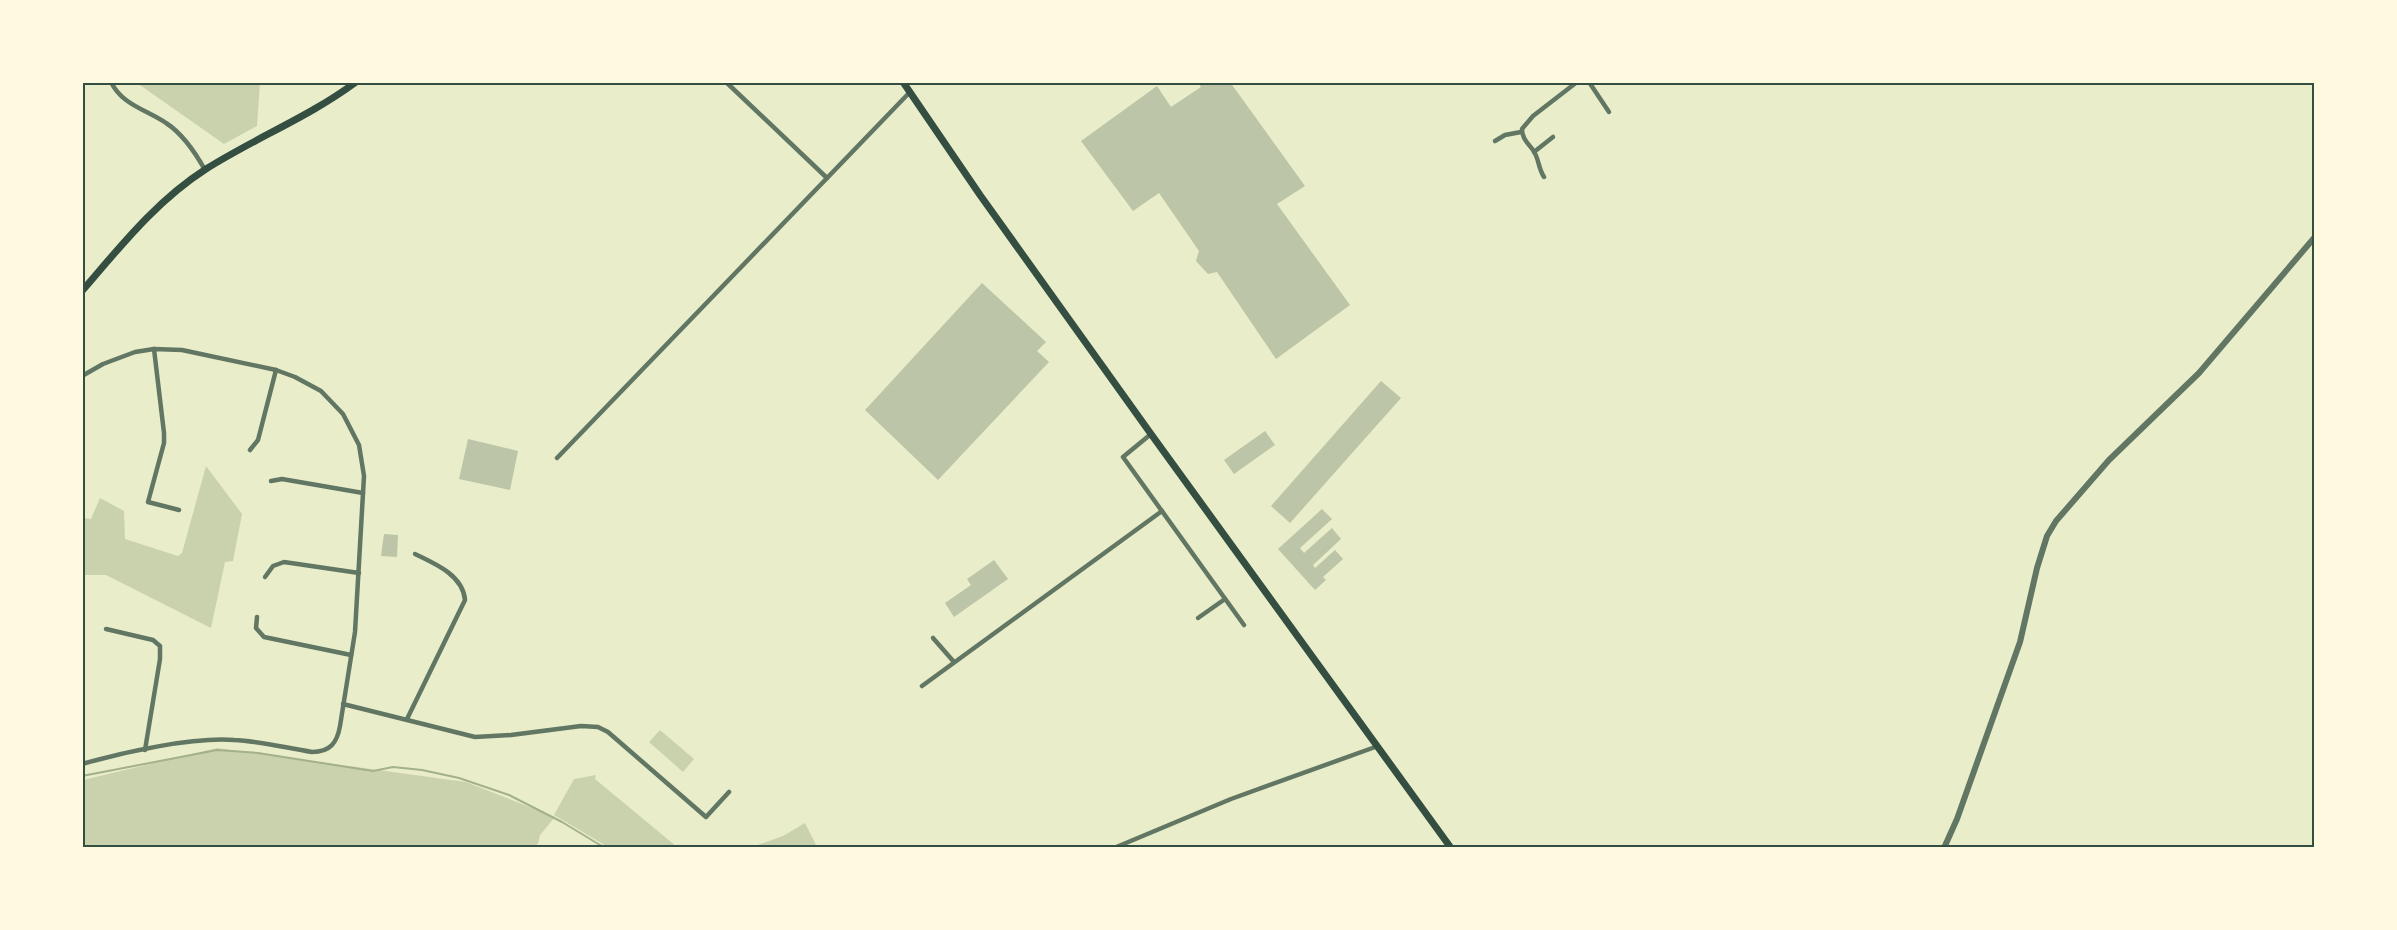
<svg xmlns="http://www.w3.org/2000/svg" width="2397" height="930" font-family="Jost,sans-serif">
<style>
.green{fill:#cad2ad}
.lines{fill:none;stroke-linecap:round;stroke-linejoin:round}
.stream{stroke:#a3b18a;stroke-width:2}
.building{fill:#bcc5a7}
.minor{stroke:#617663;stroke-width:4.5}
.tertiary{stroke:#617663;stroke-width:6}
.secondary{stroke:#344e41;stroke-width:7}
.neatline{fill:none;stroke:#344e41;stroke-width:2}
</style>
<rect width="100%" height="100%" fill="#e9edc9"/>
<g class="green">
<polygon points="137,83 260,83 257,126 224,144"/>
<polygon points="206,466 242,514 233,561 225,562 211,628 106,575 83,575 83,518 91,519 100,498 124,511 125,539 178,556 182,553"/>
<polygon points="660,730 694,759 683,772 649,742"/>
<polygon points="217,748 466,782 555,817 540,835 538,844 531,847 83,847 83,780"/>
<polygon points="596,775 595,779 677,847 608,847 554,815 574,779"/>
<polygon points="805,823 817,847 752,847 783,836"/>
</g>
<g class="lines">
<polyline class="stream" points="82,776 217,750 258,753 373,771 393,767 422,770 459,778 509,795 562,822 605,848"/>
</g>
<g class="building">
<polygon points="1197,82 1230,82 1305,186 1277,204 1350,305 1276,359 1217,272 1208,274 1196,261 1199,251 1159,193 1133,211 1081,141 1157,86 1171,107 1201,87"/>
<polygon points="982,283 1046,342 1037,351 1049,362 938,480 865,410"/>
<polygon points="1381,381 1401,398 1290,523 1271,506"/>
<polygon points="1265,431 1275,445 1234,474 1224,460"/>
<polygon points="468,439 518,451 510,490 459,479"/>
<polygon points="1322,509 1332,519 1300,548 1304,553 1332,528 1341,539 1313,565 1315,568 1335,550 1343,559 1323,577 1326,580 1315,590 1278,549"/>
<polygon points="384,534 398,535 397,557 381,556"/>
<polygon points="994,560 1008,579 954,617 945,603 971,585 967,579"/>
</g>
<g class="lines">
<g class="minor">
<path d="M111,82C122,105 147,110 166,123C183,134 195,152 205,170"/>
<polyline points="726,82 827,178"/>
<polyline points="1589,82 1609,112"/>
<polyline points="1495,141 1505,135 1521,132"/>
<polyline points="1534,152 1553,137"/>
<path d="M1544,177C1538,168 1539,158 1533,150C1528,143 1522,139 1522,129L1533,116L1577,82"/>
<polyline points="154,349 164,433 164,443 148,502 179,510"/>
<path d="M82,376L103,364L135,352L154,349L182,350L276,370L295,377L321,391L343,414L359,445L364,476L355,632L340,726C337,743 330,752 312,752C286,748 260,741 234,740C192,737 124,752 82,764"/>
<polyline points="82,412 82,438"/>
<polyline points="1151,434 1123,457 1244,625"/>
<polyline points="250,450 258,440 276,370"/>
<polyline points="557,458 909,93"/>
<polyline points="271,481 282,479 363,493"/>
<polyline points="265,577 273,566 284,562 359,573"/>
<polyline points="257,617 256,628 264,637 351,655"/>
<polyline points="1198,618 1225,599"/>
<polyline points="106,629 153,640 160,646 160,659 145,750"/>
<polyline points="933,638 954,662"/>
<polyline points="922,686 1162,511"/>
<polyline points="343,704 475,737 511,735 581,726 598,727 608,732 706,817 729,792"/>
<path d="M407,719L465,600C463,575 434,563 415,554"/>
<polyline points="1114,848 1231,799 1378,746"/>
</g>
<polyline class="tertiary" points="1944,848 1957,819 2020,642 2037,568 2047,536 2056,521 2109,460 2199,373 2314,238"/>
<g class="secondary">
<polyline points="903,82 980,195 1151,434 1451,848"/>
<path d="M82,291C120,247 156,201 206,169C255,138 309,117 356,82"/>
</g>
</g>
<rect width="2397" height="930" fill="none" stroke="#fefae0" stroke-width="168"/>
<rect x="84" y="84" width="2229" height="762" class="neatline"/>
</svg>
